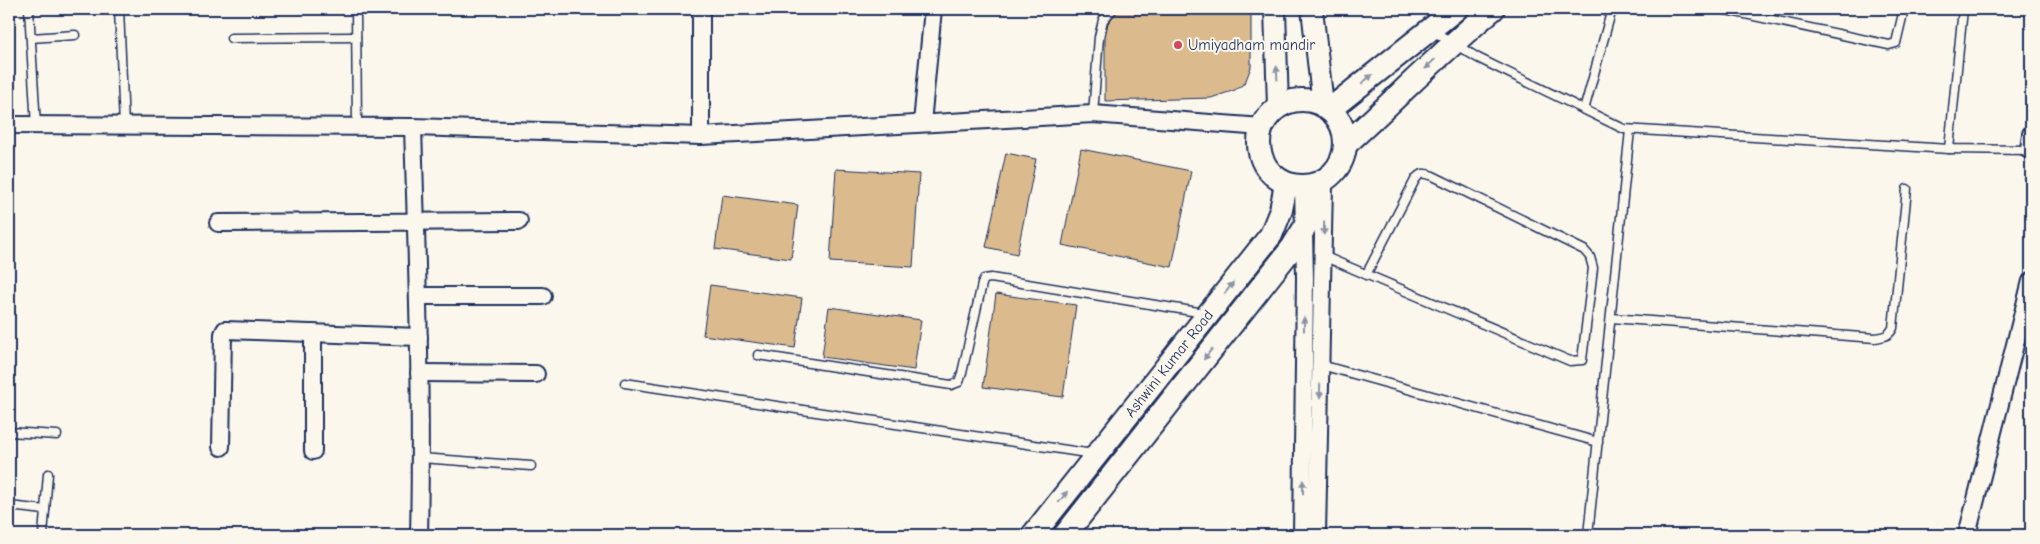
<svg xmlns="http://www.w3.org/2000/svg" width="2040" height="544" font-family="'Comic Neue',sans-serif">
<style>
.building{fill:#dbbb8e;stroke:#1b2f5e}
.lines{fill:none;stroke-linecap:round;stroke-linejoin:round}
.service-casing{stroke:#1b2f5e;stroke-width:11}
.minor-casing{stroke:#1b2f5e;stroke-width:20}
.tertiary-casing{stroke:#1b2f5e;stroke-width:24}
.secondary-casing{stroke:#1b2f5e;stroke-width:26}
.service{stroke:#fbf7ec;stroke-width:8}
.minor{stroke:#fbf7ec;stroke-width:16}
.tertiary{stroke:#fbf7ec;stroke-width:20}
.secondary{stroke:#fbf7ec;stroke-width:22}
.oneway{fill:#8b93a5}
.poi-dot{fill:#d1495b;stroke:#fbf7ec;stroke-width:2}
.labels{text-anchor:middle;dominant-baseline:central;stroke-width:4;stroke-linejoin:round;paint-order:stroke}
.poi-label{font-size:15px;fill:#1b2f5e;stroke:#fbf7ec;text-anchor:start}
.street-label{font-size:15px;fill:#1b2f5e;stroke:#fbf7ec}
</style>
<rect width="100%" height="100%" fill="#fbf7ec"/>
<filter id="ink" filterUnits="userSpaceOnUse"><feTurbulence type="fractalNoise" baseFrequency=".02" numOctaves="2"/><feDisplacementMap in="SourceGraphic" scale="10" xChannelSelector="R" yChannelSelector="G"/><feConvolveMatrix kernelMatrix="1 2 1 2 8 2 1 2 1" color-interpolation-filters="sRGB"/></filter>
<g filter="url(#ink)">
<g class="building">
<polygon points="1119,9 1251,9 1251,67 1245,83 1235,90 1211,98 1105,101 1105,37 1108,23"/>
<polygon points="1081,149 1191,171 1172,267 1062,245"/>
<polygon points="1006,153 1036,159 1017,254 986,247"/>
<polygon points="836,169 919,174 913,267 830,262"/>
<polygon points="722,195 798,205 791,259 715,249"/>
<polygon points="710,285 802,298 795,348 703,335"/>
<polygon points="996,294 1076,305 1063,397 983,387"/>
<polygon points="829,307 921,320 914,370 822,357"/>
</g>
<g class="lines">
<defs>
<g id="service">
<polyline points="29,9 36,126"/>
<polyline points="119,9 124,126"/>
<polyline points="356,9 357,127"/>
<polyline points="1722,9 1889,45 1896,43 1904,9"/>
<polyline points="1433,31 1478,58 1624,129 1949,149 2029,150"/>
<polyline points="31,38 75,35"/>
<polyline points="231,38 356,37"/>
<polyline points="1584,110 1612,9"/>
<polyline points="1093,114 1099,37 1103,20 1113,9"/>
<polyline points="1949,149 1963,9"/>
<path d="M1323,256L1570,361L1582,360L1593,268L1590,257L1584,250L1433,176C1425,173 1420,172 1415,180L1366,275"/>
<path d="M1611,318L1875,338C1883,337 1889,336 1893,328L1907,189"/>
<polyline points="758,355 951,385 959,382 962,373 982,284 984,279 991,278 1204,313"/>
<polyline points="1321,365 1598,442"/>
<polyline points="625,383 1093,454"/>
<polyline points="9,432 57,435"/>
<polyline points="421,458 531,466"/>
<polyline points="9,506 45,510"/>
<polyline points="43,535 48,474"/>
<polyline points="1588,535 1630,130"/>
</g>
<g id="minor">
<polyline points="701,9 701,136"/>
<polyline points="922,123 933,9"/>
<polyline points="9,125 413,127 701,136 1093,114 1262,127"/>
<path d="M413,127C417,263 422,399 419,535"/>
<polyline points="2031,134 2029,150 2031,151"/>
<polyline points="218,223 519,221"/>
<polyline points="418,296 543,296"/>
<polyline points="419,373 536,374"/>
<polyline points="221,447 223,334 225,330 419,337"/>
<polyline points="313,451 313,333"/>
<polyline points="1302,535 1305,278 1303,186"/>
<polyline points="1317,535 1324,184"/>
<polyline points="1967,535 2031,281"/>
</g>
<g id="tertiary">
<polyline points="1275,9 1278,107"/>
<polyline points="1312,9 1323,105"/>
</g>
<g id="secondary">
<circle cx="1302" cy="143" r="43"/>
<polyline points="1329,110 1456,9"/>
<path d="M1345,145C1395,100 1441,52 1493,9"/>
<path id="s1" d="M1033,535L1271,235L1281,210L1286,184"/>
<polyline points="1065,535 1292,248 1307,224 1319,183"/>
</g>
</defs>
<use href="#service" class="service-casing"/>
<use href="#minor" class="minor-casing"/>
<use href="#tertiary" class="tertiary-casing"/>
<use href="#secondary" class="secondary-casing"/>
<use href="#service" class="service"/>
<use href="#minor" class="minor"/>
<use href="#tertiary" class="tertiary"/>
<use href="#secondary" class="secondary"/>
</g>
<defs><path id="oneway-solid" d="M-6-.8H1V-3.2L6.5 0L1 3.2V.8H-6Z" transform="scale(1.25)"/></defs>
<g class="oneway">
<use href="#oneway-solid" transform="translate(1430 64) rotate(135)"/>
<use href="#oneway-solid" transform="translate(1277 73) rotate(-93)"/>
<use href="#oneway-solid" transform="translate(1367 79) rotate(-39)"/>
<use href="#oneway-solid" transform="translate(1324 228) rotate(91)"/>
<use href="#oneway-solid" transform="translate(1229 288) rotate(-52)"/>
<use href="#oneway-solid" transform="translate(1304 324) rotate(-90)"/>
<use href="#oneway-solid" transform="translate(1208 354) rotate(128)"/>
<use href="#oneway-solid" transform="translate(1320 391) rotate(91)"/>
<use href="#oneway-solid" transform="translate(1303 487) rotate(-90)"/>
<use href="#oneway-solid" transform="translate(1063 497) rotate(-52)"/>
</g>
</g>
<circle class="poi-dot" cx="1178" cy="45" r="5"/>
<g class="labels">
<g class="poi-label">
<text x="1188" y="45">Umiyadham mandir</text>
</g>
<g class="street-label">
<text stroke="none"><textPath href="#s1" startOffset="219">Ashwini Kumar Road</textPath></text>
</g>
</g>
<rect width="2040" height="544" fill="none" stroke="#fbf7ec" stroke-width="30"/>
<rect x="15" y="15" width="2010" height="514" fill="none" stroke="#1b2f5e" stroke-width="2" filter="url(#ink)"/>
</svg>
